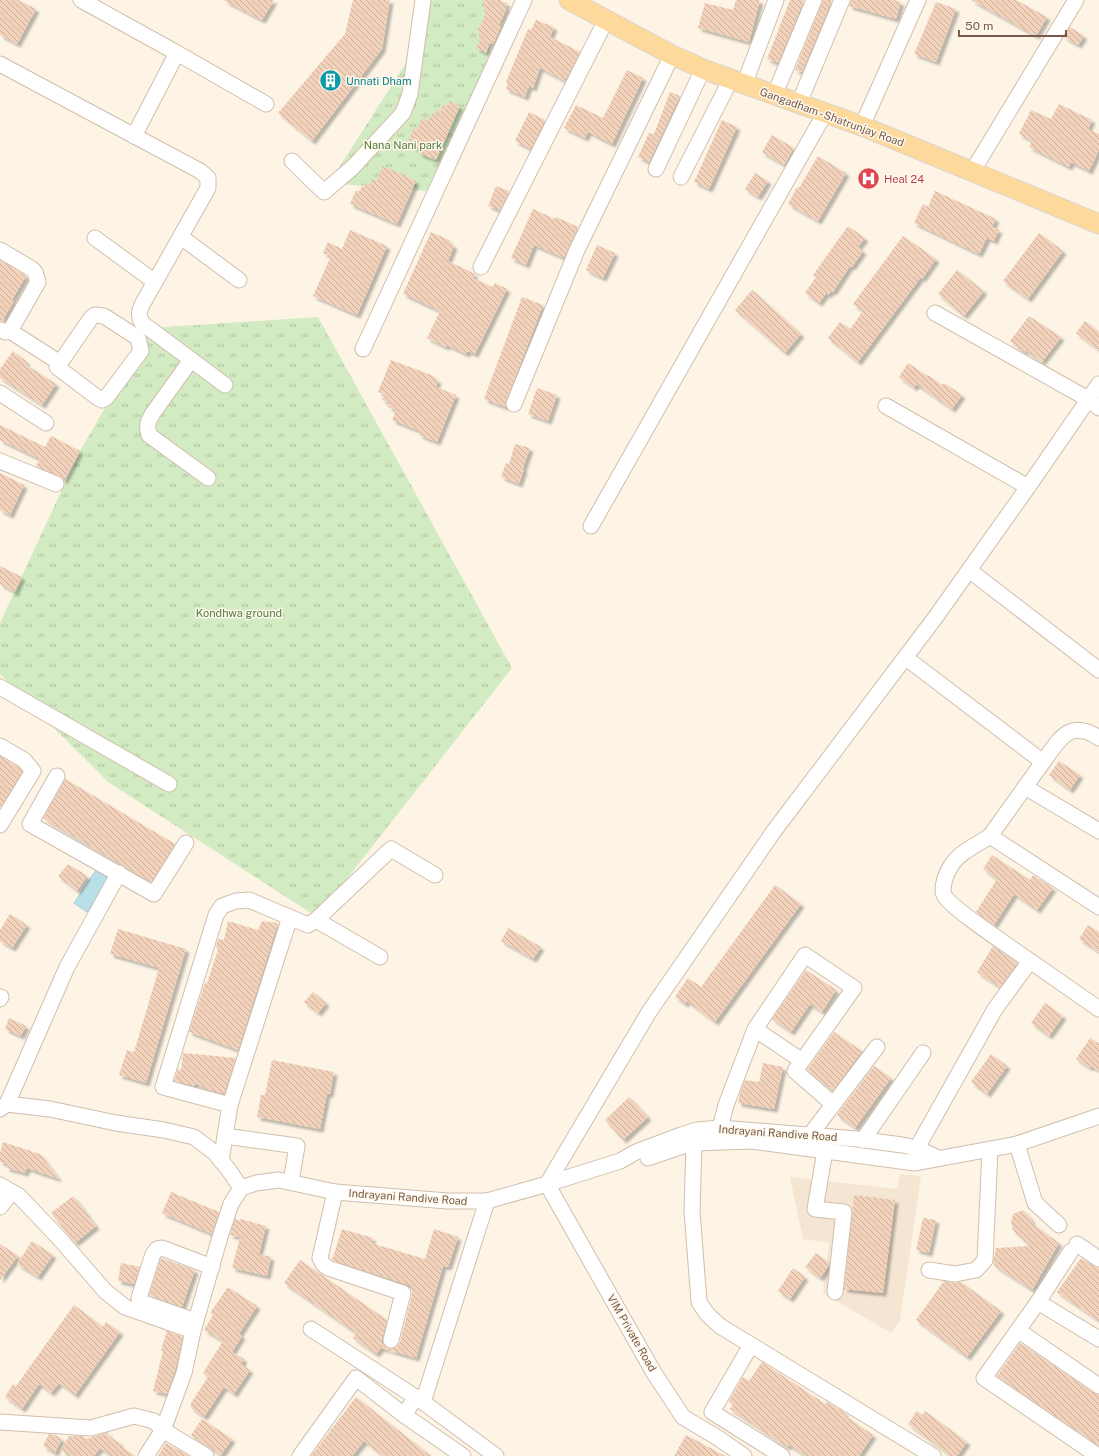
<svg xmlns="http://www.w3.org/2000/svg" width="1099" height="1456" font-family="'Public Sans',sans-serif">
<style>
.residential{fill:#f5e6d3}
.park{fill:url(#park-tufts)}
.water{fill:#b9e0e7;stroke:#9fd0d9}
.building{fill:url(#building-back-hatch);filter:url(#shadow)}
.lines{fill:none;stroke-linecap:round;stroke-linejoin:round}
.minor-casing{stroke:#d1bead;stroke-width:17}
.major-casing{stroke:#dcd4d0;stroke-width:21}
.minor{stroke:#fff;stroke-width:15}
.major{stroke:#fdd99c;stroke-width:19}
.labels{text-anchor:middle;dominant-baseline:central;stroke-width:3;stroke-linejoin:round;paint-order:stroke}
.culture-label{font-size:11px;fill:#0d838f;stroke:#fff8ec;text-anchor:start}
.street-label{font-size:11px;fill:#775a49;stroke:#fff8ec}
.park-label{font-size:11px;fill:#527d41;stroke:#fff8ec}
.health-label{font-size:11px;fill:#be3a42;stroke:#fff8ec;text-anchor:start}
</style>
<defs>
<pattern id="park-tufts" width="24" height="20" patternUnits="userSpaceOnUse"><rect width="24" height="20" fill="#d3ebc3"/><path d="M3 7l-1-3M5 7V3M7 7l1-3M15 17l-1-3M17 17v-4M19 17l1-3" fill="none" stroke="#b0c1a0"/></pattern>
<pattern id="building-back-hatch" width="6" height="6" patternUnits="userSpaceOnUse"><rect width="6" height="6" fill="#f3d2bc"/><path d="M-1 5l2 2M0 0l6 6M5-1l2 2" fill="none" stroke="#caad9b"/></pattern>
<filter id="shadow"><feDropShadow dx="3.5" dy="3.5" stdDeviation="1" flood-color="#0004"/></filter>
</defs>
<rect width="100%" height="100%" fill="#fdf4e5"/>
<polygon class="residential" points="900,1174 921,1176 900,1321 891,1333 823,1293 829,1243 803,1239 790,1177 897,1189"/>
<g class="park">
<polygon points="416,0 501,0 480,91 426,191 329,183 408,60"/>
<polygon points="318,317 512,668 317,917 108,782 0,674 0,623 80,451 151,328"/>
</g>
<polygon class="water" points="96,870 109,879 87,912 74,903"/>
<g class="building">
<polygon points="0,0 18,0 36,9 17,44 0,35"/>
<polygon points="223,0 274,0 262,20"/>
<polygon points="353,0 390,0 382,49 312,141 278,113 345,34"/>
<polygon points="483,0 499,0 507,3 505,7 507,8 499,25 501,26 493,44 490,43 486,53 476,48 480,40 478,29 483,21 485,15"/>
<polygon points="736,0 760,0 749,42 698,28 705,3 733,10"/>
<polygon points="790,0 804,0 778,63 767,59"/>
<polygon points="823,0 832,0 802,72 795,70"/>
<polygon points="851,0 893,0 901,2 896,19 849,6"/>
<polygon points="971,0 1016,0 1047,17 1036,36"/>
<polygon points="936,2 956,9 936,62 914,54"/>
<polygon points="536,20 554,27 550,37 580,52 565,81 540,68 533,88 529,86 525,97 506,89 508,83 506,82 528,29 531,30"/>
<polygon points="1070,27 1084,36 1078,45 1064,37"/>
<polygon points="627,70 643,78 612,144 588,132 585,138 564,128 576,105 603,118"/>
<polygon points="670,92 680,96 649,162 638,157 649,133 654,134"/>
<polygon points="449,101 460,106 436,160 420,154 420,150 407,144 414,128 417,130 422,118 428,121 432,113 435,114 437,109 441,111 443,104 447,106"/>
<polygon points="1059,104 1092,120 1088,129 1099,134 1099,150 1089,171 1071,162 1069,167 1029,147 1032,141 1019,134 1031,110 1051,119"/>
<polygon points="529,112 545,120 531,149 515,141"/>
<polygon points="722,120 737,127 709,189 694,182"/>
<polygon points="772,135 794,148 784,165 762,152"/>
<polygon points="818,156 846,173 818,221 788,204 797,187 799,188"/>
<polygon points="383,166 416,181 397,224 350,204 356,190 359,192 362,186 364,187 366,184 370,185 372,179 377,181"/>
<polygon points="755,173 768,181 758,197 745,189"/>
<polygon points="496,186 509,191 500,210 488,206"/>
<polygon points="935,191 996,219 992,227 999,230 994,241 987,238 979,254 914,223 923,204 928,207"/>
<polygon points="533,209 555,219 556,217 578,227 564,258 534,245 526,265 511,258"/>
<polygon points="848,226 865,238 858,247 863,251 852,267 850,266 833,292 831,291 828,295 826,293 819,303 805,293 816,277 813,275"/>
<polygon points="350,230 387,246 357,315 313,296 331,256 323,253 328,242 342,249"/>
<polygon points="431,232 449,240 449,242 454,246 448,261 475,274 473,278 492,287 495,283 507,289 475,354 468,351 466,354 447,345 446,347 427,338 440,311 403,294"/>
<polygon points="1039,233 1063,251 1028,299 1003,281"/>
<polygon points="903,236 936,259 922,279 921,277 858,362 828,338 840,322 850,329 863,311 853,304"/>
<polygon points="597,245 615,253 603,278 586,270"/>
<polygon points="0,260 26,276 12,300 14,301 2,321 0,321"/>
<polygon points="957,270 984,291 964,316 938,294"/>
<polygon points="752,290 801,334 785,353 735,310"/>
<polygon points="522,297 543,305 506,401 505,407 484,399"/>
<polygon points="1029,316 1061,337 1042,362 1025,350 1024,352 1010,341"/>
<polygon points="1085,321 1099,332 1099,350 1076,333"/>
<polygon points="13,351 27,362 25,364 56,384 42,405 0,378 0,369"/>
<polygon points="391,360 434,376 433,378 438,380 436,387 456,395 437,442 419,435 420,431 392,420 396,410 388,407 390,403 382,400 384,394 378,392"/>
<polygon points="908,363 927,376 928,375 942,385 944,383 962,395 952,409 916,384 914,388 899,377"/>
<polygon points="537,388 557,395 548,421 528,414"/>
<polygon points="0,425 45,447 51,436 80,451 64,481 59,476 36,466 40,459 0,440"/>
<polygon points="515,444 530,448 523,468 524,469 519,484 501,477 506,463 509,464"/>
<polygon points="0,473 24,485 10,515 0,510"/>
<polygon points="0,566 22,577 15,592 0,584"/>
<polygon points="0,756 18,767 22,772 0,808"/>
<polygon points="1059,761 1080,775 1070,790 1049,775"/>
<polygon points="65,779 175,844 151,882 43,818"/>
<polygon points="992,855 1030,880 1033,875 1053,888 1037,910 1014,894 994,925 976,912 997,879 983,869"/>
<polygon points="68,864 87,876 77,891 58,876"/>
<polygon points="775,885 801,904 715,1022 687,1001 685,1004 675,997 688,978 701,987"/>
<polygon points="10,914 27,925 12,948 0,941 0,930"/>
<polygon points="228,921 258,930 262,921 278,923 238,1050 189,1032 205,983 207,983 218,950 216,947 218,939 224,940"/>
<polygon points="1088,925 1099,932 1099,952 1079,939"/>
<polygon points="508,928 541,947 533,959 501,941"/>
<polygon points="118,929 186,949 146,1083 119,1075 127,1050 134,1052 159,968 110,954"/>
<polygon points="993,946 1017,963 1000,987 977,972"/>
<polygon points="806,970 836,990 822,1012 810,1004 791,1032 772,1019"/>
<polygon points="313,992 326,1003 318,1013 304,1002"/>
<polygon points="1045,1003 1063,1016 1049,1036 1031,1023"/>
<polygon points="9,1018 26,1026 21,1036 5,1029"/>
<polygon points="834,1032 862,1051 833,1090 823,1083 807,1070"/>
<polygon points="1090,1038 1099,1044 1099,1071 1091,1066 1090,1068 1076,1059"/>
<polygon points="183,1053 236,1058 224,1094 210,1090 195,1083 195,1086 174,1081 178,1069 181,1070"/>
<polygon points="991,1054 1007,1066 987,1094 971,1082"/>
<polygon points="272,1060 334,1072 330,1094 327,1094 320,1129 257,1117 261,1095 265,1095"/>
<polygon points="763,1063 783,1067 774,1109 738,1103 740,1093 745,1080 759,1082"/>
<polygon points="874,1066 891,1078 855,1128 837,1115"/>
<polygon points="629,1097 648,1117 623,1140 605,1120"/>
<polygon points="3,1142 40,1154 59,1179 27,1168 25,1173 6,1168 7,1164 0,1162 0,1153"/>
<polygon points="171,1192 219,1212 212,1234 162,1213"/>
<polygon points="854,1195 895,1200 883,1293 844,1289"/>
<polygon points="73,1196 96,1226 75,1243 51,1213"/>
<polygon points="1023,1210 1030,1218 1033,1224 1059,1243 1032,1290 995,1266 993,1262 996,1248 1030,1246 1013,1230 1011,1223 1013,1214"/>
<polygon points="923,1218 936,1220 929,1253 916,1250"/>
<polygon points="235,1219 240,1221 240,1219 266,1226 259,1254 271,1257 267,1276 232,1268 240,1237 230,1235"/>
<polygon points="342,1229 373,1238 371,1243 425,1259 434,1229 458,1237 448,1267 443,1266 416,1358 381,1348 376,1354 353,1338 356,1333 284,1283 300,1260 387,1320 382,1338 382,1343 385,1347 389,1349 397,1347 400,1342 412,1295 412,1286 332,1260"/>
<polygon points="32,1241 53,1255 38,1277 17,1264"/>
<polygon points="0,1244 18,1256 0,1280"/>
<polygon points="816,1253 829,1263 829,1265 820,1278 805,1267"/>
<polygon points="161,1258 195,1270 182,1307 149,1295"/>
<polygon points="1081,1258 1094,1266 1099,1268 1099,1321 1057,1292"/>
<polygon points="121,1263 140,1267 134,1284 118,1281"/>
<polygon points="793,1268 805,1277 790,1299 778,1291"/>
<polygon points="944,1281 954,1283 961,1282 1001,1311 967,1357 916,1320"/>
<polygon points="228,1287 257,1306 239,1334 242,1336 232,1352 244,1359 241,1364 250,1370 234,1394 224,1387 204,1417 191,1408 191,1403 208,1377 203,1373 223,1341 204,1330 213,1315 210,1313"/>
<polygon points="74,1305 103,1327 106,1322 120,1332 75,1395 59,1383 51,1393 39,1384 22,1409 5,1397 13,1384 16,1386"/>
<polygon points="167,1331 183,1337 175,1370 167,1394 153,1391 163,1351 161,1350"/>
<polygon points="1020,1343 1094,1393 1099,1395 1099,1446 997,1376"/>
<polygon points="762,1362 825,1404 827,1402 845,1413 844,1415 873,1435 859,1456 806,1456 789,1445 787,1447 730,1409 733,1405 729,1401 743,1377 749,1381"/>
<polygon points="356,1397 431,1456 383,1456 364,1441 352,1456 311,1456"/>
<polygon points="917,1411 922,1415 925,1411 967,1442 957,1456 951,1456 908,1424"/>
<polygon points="202,1419 232,1439 221,1455 191,1435"/>
<polygon points="109,1432 107,1435 120,1443 119,1445 135,1456 111,1456 100,1448 94,1456 71,1456 61,1450 69,1436 82,1436 87,1439"/>
<polygon points="49,1434 55,1435 62,1439 55,1453 43,1446"/>
<polygon points="686,1435 725,1456 674,1456"/>
<polygon points="166,1443 189,1456 158,1456"/>
</g>
<g class="lines">
<defs>
<g id="minor">
<polyline points="81,0 177,53 134,136"/>
<polyline points="177,53 266,104"/>
<path d="M0,64L200,171L208,178V188L143,303C139,311 138,315 142,323L225,385"/>
<polyline points="744,85 776,0"/>
<polyline points="774,96 814,0"/>
<polyline points="799,103 842,0"/>
<polyline points="862,126 918,0"/>
<polyline points="292,161 324,192 353,167 403,113 410,94 423,0"/>
<polyline points="656,169 703,69"/>
<polyline points="972,172 1076,0"/>
<polyline points="681,177 731,79"/>
<polyline points="181,237 239,280"/>
<polyline points="95,238 155,282"/>
<polyline points="0,250 32,269 35,272 38,282 10,331 6,332 1,330"/>
<polyline points="481,267 606,20"/>
<polyline points="935,313 1088,399 1099,408"/>
<polyline points="10,331 60,363 91,318 95,315 104,316 138,338 141,351 106,398 102,400 98,398 57,367 60,363"/>
<polyline points="363,349 524,0"/>
<path d="M191,360L153,413C148,421 146,425 149,435L208,478"/>
<polyline points="0,393 46,423"/>
<polyline points="514,404 577,250 672,55"/>
<polyline points="886,406 1028,487"/>
<polyline points="0,461 56,484"/>
<polyline points="591,526 825,113"/>
<polyline points="969,570 1099,670"/>
<polyline points="906,658 1043,762 990,836 1099,907"/>
<polyline points="0,687 169,784"/>
<polyline points="0,746 24,760 33,771 0,825"/>
<path d="M1043,762C1059,740 1069,718 1099,738"/>
<polyline points="57,776 30,824 154,894 186,843"/>
<polyline points="1025,787 1099,831"/>
<polyline points="316,920 380,957"/>
<polyline points="1030,961 1099,1009"/>
<polyline points="0,999 1,997"/>
<polyline points="755,1029 802,1061"/>
<polyline points="7,1104 67,967 119,873"/>
<polyline points="230,1105 290,917"/>
<polyline points="0,1109 7,1104 50,1109 116,1123 164,1130 194,1137 215,1153 228,1169 241,1188"/>
<polyline points="720,1128 726,1105 755,1029 805,955 854,988 795,1071 833,1104"/>
<polyline points="697,1134 694,1143 692,1211 699,1302 707,1314 720,1326 933,1456"/>
<polyline points="810,1135 877,1047"/>
<polyline points="225,1136 297,1146 291,1182"/>
<polyline points="863,1140 923,1053"/>
<polyline points="1017,1144 1035,1203 1059,1225"/>
<polyline points="825,1151 815,1209 844,1212 835,1292"/>
<polyline points="648,1158 683,1146 694,1143 751,1141 915,1163 1017,1144 1099,1116"/>
<path d="M916,1158L917,1148L995,1009L1030,961C1016,951 949,907 944,895C941,887 946,873 951,866C959,852 977,845 990,836"/>
<polyline points="221,1161 230,1105 163,1087 216,915 222,906 236,901 249,900 308,925 316,920 391,849 435,875"/>
<polyline points="0,1185 19,1196 59,1238 106,1292 125,1307 193,1331"/>
<polyline points="241,1188 256,1183 279,1180 335,1192 448,1201 487,1201 547,1184 620,1161 636,1152 681,1135 697,1130 720,1128 857,1139 902,1145 917,1148 938,1158"/>
<polyline points="335,1192 320,1258 323,1264 328,1268 403,1293 391,1340"/>
<polyline points="487,1201 423,1402 496,1456"/>
<polyline points="0,1207 12,1192"/>
<polyline points="1077,1244 1099,1259"/>
<polyline points="1071,1251 1038,1302 984,1378 1098,1456"/>
<polyline points="929,1270 955,1274 976,1270 985,1260 990,1149"/>
<polyline points="1038,1302 1099,1339"/>
<polyline points="196,1321 141,1302 139,1298 153,1254 157,1249 162,1248 212,1267"/>
<polyline points="311,1329 423,1402"/>
<polyline points="1019,1331 1099,1386"/>
<polyline points="751,1345 712,1412 782,1456"/>
<polyline points="404,1415 463,1456"/>
<polyline points="0,1422 91,1428 134,1416 154,1421 163,1430 206,1456"/>
<polyline points="146,1456 163,1430 184,1373 193,1331 220,1237 231,1204 241,1188"/>
<polyline points="300,1456 356,1378 404,1415 416,1397"/>
<polyline points="744,1456 718,1438 683,1417 654,1373 547,1184 649,1012 774,831 935,618 1028,487 1099,384"/>
</g>
<polyline id="major" points="569,0 672,55 708,71 862,126 1099,224"/>
</defs>
<use href="#minor" class="minor-casing"/>
<use href="#major" class="major-casing"/>
<use href="#minor" class="minor"/>
<use href="#major" class="major"/>
</g>
<defs>
<symbol id="building-disc" viewBox="-11 -11 22 22"><circle r="9.5" fill="#0f9aa8" stroke="#fff8ec"/><path d="M-4-6H4V6H1V3H-1V6H-4ZM-2.5-4.3h1.7v1.8h-1.7ZM.8-4.3h1.7v1.8H.8ZM-2.5-1h1.7V.8h-1.7ZM.8-1h1.7V.8H.8Z" fill="#fff"/></symbol>
<symbol id="hospital-disc" viewBox="-11 -11 22 22"><circle r="9.5" fill="#e0444e" stroke="#fff8ec"/><path d="M-5-5h3v3.5h4V-5h3V5h-3V1.5h-4V5h-3Z" fill="#fff"/></symbol>
</defs>
<g fill-rule="evenodd">
<use href="#building-disc" x="318" y="68" width="25" height="25"/>
<use href="#hospital-disc" x="856" y="166" width="25" height="25"/>
</g>
<g class="labels">
<g class="culture-label">
<text x="346" y="81">Unnati Dham</text>
</g>
<g class="street-label">
<text transform="translate(832 117) rotate(20)">Gangadham - Shatrunjay Road</text>
<text transform="translate(778 1133) rotate(4)">Indrayani Randive Road</text>
<text transform="translate(408 1197) rotate(4)">Indrayani Randive Road</text>
<text transform="translate(632 1333) rotate(60)">VIM Private Road</text>
</g>
<g class="park-label">
<text x="403" y="145">Nana Nani park</text>
<text x="239" y="613">Kondhwa ground</text>
</g>
<g class="health-label">
<text x="884" y="179">Heal 24</text>
</g>
</g>
<path d="M959 30v6h107v-6" fill="none" stroke="#775a49" stroke-width="2"/>
<text x="965" y="30" font-size="12" fill="#775a49" stroke="#fff8ec" stroke-width="3" paint-order="stroke">50 m</text>
</svg>
